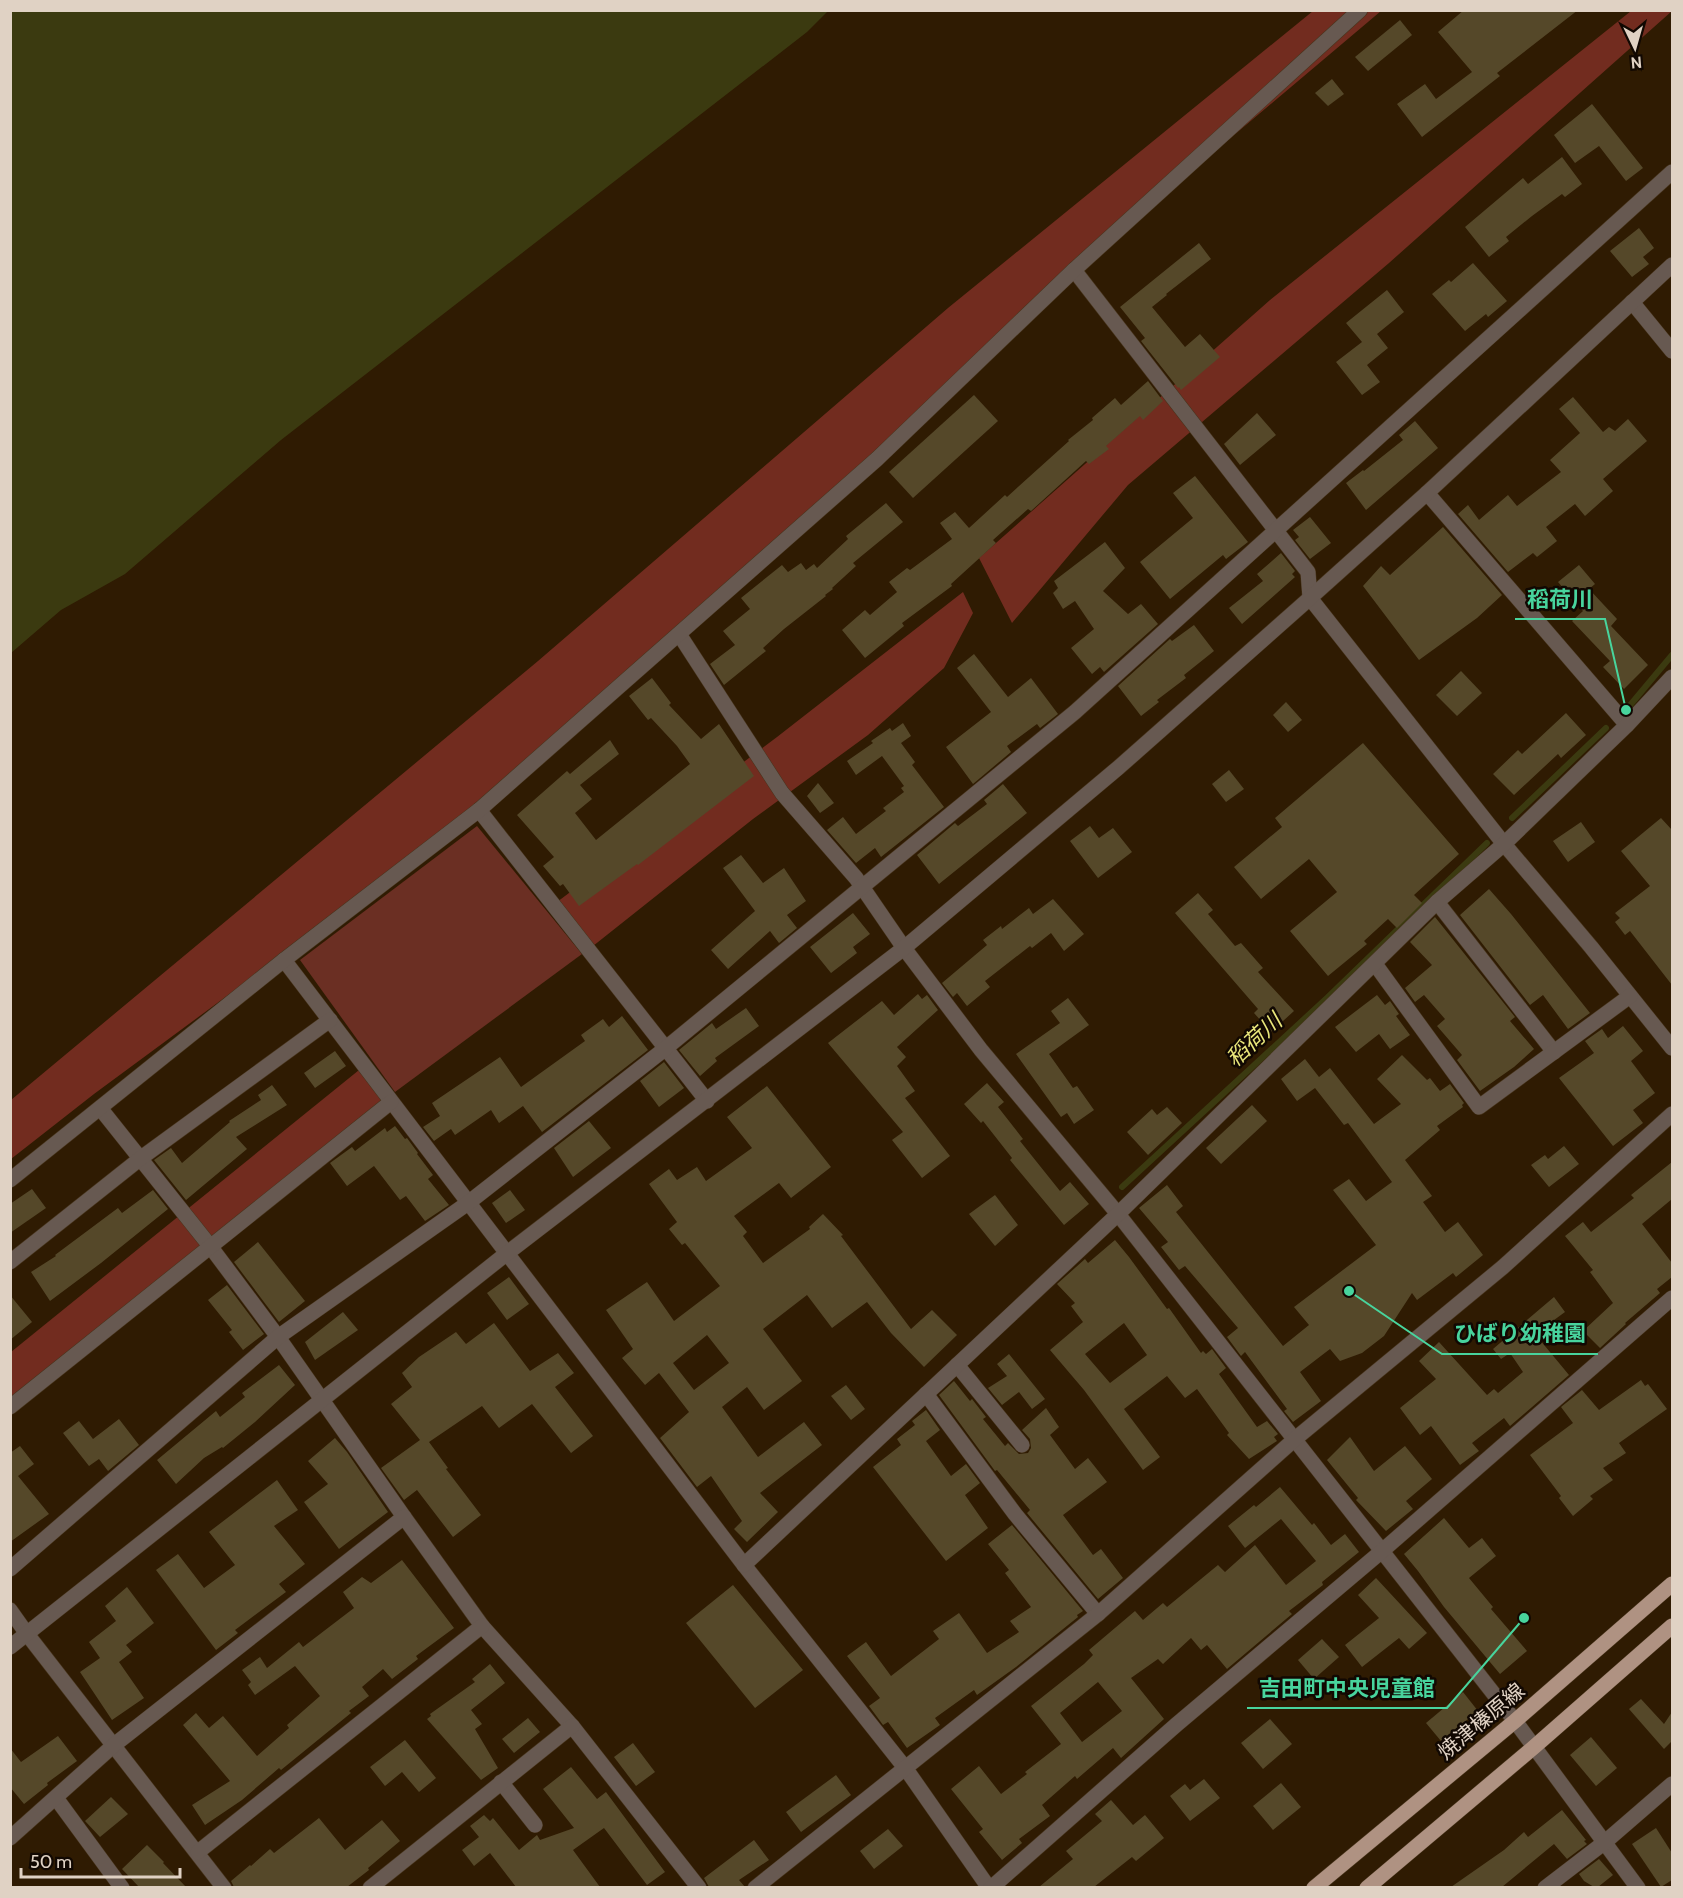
<svg xmlns="http://www.w3.org/2000/svg" width="1683" height="1898" font-family="Cabin,'Noto Sans JP',sans-serif">
<style>
.green{fill:#6b2f23}
.forest{fill:#722c1f}
.water{fill:#3b3a10}
.lines{fill:none;stroke-linecap:round;stroke-linejoin:round}
.stream{stroke:#3b3a10;stroke-width:6}
.building{fill:#554829;fill-rule:evenodd}
.minor-casing{stroke:#48351d;stroke-width:16}
.major-casing{stroke:#48351d;stroke-width:16}
.minor{stroke:#675951;stroke-width:15}
.major{stroke:#af9282;stroke-width:15}
.labels{text-anchor:middle;dominant-baseline:central;stroke-width:5;stroke-linejoin:round;paint-order:stroke}
.street-label{font-size:21px;fill:#e0d2c4;stroke:#110802}
.water-label{font-size:22px;font-style:italic;fill:#e9e67a;stroke:#110802}
.leader{fill:none;stroke:#48d49d;stroke-width:2}
.callout-dot{fill:#48d49d;stroke:#110802;stroke-width:2}
.callout-label{font-size:22px;text-anchor:middle;font-weight:bold;fill:#48d49d;stroke:#110802;stroke-width:5;stroke-linejoin:round;paint-order:stroke}
</style>
<rect width="100%" height="100%" fill="#2f1b02"/>
<polygon class="green" points="477,826 582,954 395,1092 300,960"/>
<g class="forest">
<polygon points="1313,11 1381,11 1074,270 479,810 94,1094 11,1159 11,1100 538,661 948,308"/>
<polygon points="1631,11 1672,11 1389,263 1128,485 1012,623 979,558 1270,300"/>
<polygon points="963,592 973,613 944,668 868,735 753,819 588,950 553,905 777,737"/>
<polygon points="364,1066 391,1102 11,1407 11,1352"/>
</g>
<polygon class="water" points="11,10 828,10 828,11 807,32 281,440 125,574 61,610 11,653"/>
<g class="lines">
<g class="stream">
<polyline points="1626,710 1672,655"/>
<polyline points="1512,818 1606,728"/>
<polyline points="1122,1187 1328,997 1487,843"/>
</g>
</g>
<g class="building">
<polygon points="1464,10 1578,10 1497,73 1500,76 1422,137 1397,104 1425,84 1436,99 1472,72 1438,32"/>
<polygon points="1400,20 1412,35 1368,71 1355,57"/>
<polygon points="1332,79 1344,94 1328,106 1315,93"/>
<polygon points="1592,104 1643,168 1626,181 1599,146 1575,163 1554,135"/>
<polygon points="1562,157 1582,184 1565,197 1562,194 1532,216 1506,237 1509,241 1489,257 1465,227 1523,178 1528,184"/>
<polygon points="1639,228 1654,248 1643,257 1649,264 1632,277 1610,251"/>
<polygon points="1199,243 1211,259 1166,294 1167,295 1152,307 1185,347 1200,334 1220,357 1181,390 1179,387 1178,388 1141,341 1145,338 1120,307"/>
<polygon points="1473,263 1507,301 1488,317 1486,314 1465,331 1432,294 1449,280 1451,282"/>
<polygon points="1387,290 1404,312 1377,334 1388,348 1367,365 1380,382 1362,395 1336,362 1362,342 1346,323"/>
<polygon points="1148,381 1163,401 1143,420 1140,416 1106,446 1109,449 1089,464 1086,461 1031,511 1028,509 993,540 996,543 951,584 952,586 902,623 904,626 865,658 842,630 865,610 870,615 897,592 889,582 907,568 910,570 952,539 940,523 955,512 969,528 1005,495 1007,497 1069,441 1068,440 1093,420 1092,418 1115,398 1121,405"/>
<polygon points="974,395 998,421 913,498 889,472"/>
<polygon points="1573,397 1603,432 1609,427 1615,431 1628,419 1647,441 1603,479 1613,491 1585,516 1575,504 1546,527 1557,541 1537,557 1533,553 1508,572 1458,514 1468,505 1479,520 1508,495 1517,506 1561,472 1550,460 1580,433 1559,409"/>
<polygon points="1257,413 1276,435 1240,465 1224,444"/>
<polygon points="1415,421 1438,448 1366,510 1346,483 1363,470 1364,471 1403,440 1399,435"/>
<polygon points="1195,476 1248,542 1226,559 1223,555 1170,599 1140,562 1193,518 1173,493"/>
<polygon points="886,503 903,522 853,563 856,566 832,588 833,589 825,595 826,596 784,629 763,648 766,651 724,685 710,664 735,645 723,631 750,609 741,598 782,565 788,572 801,563 806,570 814,564 817,568 848,539 846,536"/>
<polygon points="1310,517 1331,543 1310,559 1295,540 1299,537 1293,530"/>
<polygon points="1443,527 1502,595 1477,618 1419,660 1363,586 1381,566 1390,575"/>
<polygon points="1105,542 1125,568 1103,591 1128,614 1141,604 1158,624 1104,672 1100,667 1092,674 1071,648 1094,629 1075,601 1063,609 1053,593 1058,588 1054,581"/>
<polygon points="1281,553 1295,571 1292,574 1295,577 1242,624 1229,608 1263,581 1257,574"/>
<polygon points="1579,565 1595,584 1589,589 1617,619 1611,626 1648,665 1624,689 1603,667 1610,661 1572,621 1583,611 1558,582"/>
<polygon points="1194,625 1214,651 1184,675 1186,678 1157,700 1159,702 1141,716 1118,686 1170,639 1172,641"/>
<polygon points="974,654 1008,697 1031,678 1058,714 1040,728 1037,724 1007,746 1011,752 973,784 946,747 991,712 957,668"/>
<polygon points="1461,671 1482,693 1457,716 1436,695"/>
<polygon points="652,678 671,703 669,705 701,739 719,724 754,776 638,865 637,864 579,906 563,884 560,886 543,866 554,857 517,815 567,771 570,774 610,740 619,754 580,785 592,799 575,813 596,840 690,764 677,746 651,718 648,720 629,696"/>
<polygon points="1286,702 1302,720 1288,732 1273,715"/>
<polygon points="1566,713 1586,735 1561,758 1558,754 1514,795 1493,774 1518,750 1522,754"/>
<polygon points="903,723 911,736 901,743 915,762 912,765 944,807 881,857 875,848 856,863 827,830 843,817 856,834 886,811 883,808 904,792 901,788 904,786 882,756 856,775 847,761 873,743 871,741 890,728 892,731"/>
<polygon points="1363,743 1459,854 1414,895 1422,903 1397,928 1388,919 1364,941 1367,944 1328,976 1290,931 1337,892 1309,859 1261,899 1234,867 1282,827 1275,818"/>
<polygon points="1229,770 1244,789 1226,802 1212,784"/>
<polygon points="818,783 834,803 820,813 807,796"/>
<polygon points="1003,784 1027,813 939,884 917,855 955,823 958,826 987,804 984,800"/>
<polygon points="1661,818 1672,830 1672,985 1630,931 1625,935 1615,922 1620,918 1615,913 1650,886 1621,851"/>
<polygon points="1581,822 1595,842 1568,862 1553,841"/>
<polygon points="1090,826 1099,838 1113,828 1132,852 1098,878 1070,841"/>
<polygon points="741,855 763,883 784,868 806,901 787,915 797,928 779,943 770,931 728,969 711,950 755,911 723,868"/>
<polygon points="1489,889 1511,914 1590,1013 1568,1029 1543,995 1530,1005 1460,915"/>
<polygon points="1198,893 1213,910 1208,914 1235,946 1241,943 1263,968 1258,972 1294,1011 1271,1032 1254,1013 1258,1009 1175,913"/>
<polygon points="1053,899 1084,934 1064,951 1051,933 1032,948 1030,946 985,981 990,987 967,1006 957,993 953,997 942,983 987,945 983,940 1001,926 1002,929 1029,908 1033,914"/>
<polygon points="853,913 870,934 853,947 857,953 831,973 810,947"/>
<polygon points="1435,917 1515,1017 1510,1021 1534,1049 1514,1067 1480,1091 1457,1060 1462,1055 1437,1026 1445,1019 1424,995 1415,1002 1405,988 1432,965 1410,942"/>
<polygon points="918,994 922,999 927,995 938,1010 897,1047 906,1057 897,1066 915,1091 905,1098 950,1156 922,1178 892,1140 903,1132 828,1043 882,1001 894,1015"/>
<polygon points="1377,995 1385,1005 1390,1001 1399,1014 1396,1016 1410,1035 1390,1049 1379,1034 1356,1052 1335,1027"/>
<polygon points="1068,998 1089,1025 1049,1054 1073,1088 1077,1086 1094,1110 1074,1124 1067,1113 1061,1117 1016,1054 1060,1023 1051,1011"/>
<polygon points="746,1008 759,1026 715,1058 717,1061 700,1076 679,1050 712,1023 716,1029"/>
<polygon points="622,1016 648,1050 542,1132 523,1106 499,1123 491,1110 455,1135 451,1129 434,1141 423,1127 440,1116 432,1103 500,1057 521,1087 585,1041 581,1035 603,1019 609,1027"/>
<polygon points="1623,1026 1643,1051 1631,1061 1655,1093 1633,1110 1643,1123 1613,1146 1559,1078 1594,1053 1585,1041 1602,1029 1608,1038"/>
<polygon points="335,1051 346,1066 315,1088 304,1073"/>
<polygon points="1402,1055 1427,1080 1430,1078 1440,1091 1450,1084 1464,1103 1462,1105 1463,1107 1437,1126 1440,1130 1405,1160 1432,1196 1423,1202 1445,1232 1458,1222 1483,1255 1456,1277 1453,1273 1417,1300 1412,1293 1384,1336 1362,1353 1340,1361 1330,1349 1300,1372 1321,1401 1293,1422 1284,1411 1287,1409 1245,1352 1241,1356 1227,1337 1238,1328 1185,1266 1179,1270 1161,1247 1168,1242 1139,1208 1167,1185 1183,1206 1176,1212 1283,1346 1309,1325 1294,1307 1376,1245 1333,1190 1349,1179 1366,1201 1392,1182 1348,1123 1344,1125 1315,1088 1297,1101 1281,1079 1305,1059 1319,1077 1330,1068 1374,1124 1401,1104 1377,1079"/>
<polygon points="664,1062 684,1088 659,1107 640,1081"/>
<polygon points="987,1083 1004,1102 998,1107 1023,1139 1020,1141 1060,1191 1070,1182 1089,1204 1064,1225 1010,1160 1012,1158 983,1121 981,1123 964,1104"/>
<polygon points="272,1085 287,1105 236,1137 247,1149 186,1200 154,1160 171,1148 182,1163 230,1122 229,1121 261,1100 258,1095"/>
<path d="M767,1086L831,1167L791,1198L779,1183L734,1216L747,1232L743,1236L763,1263L810,1229L809,1227L823,1214L843,1235L841,1236L911,1329L932,1310L957,1335L924,1367L891,1333L867,1302L832,1328L807,1295L763,1329L802,1381L764,1410L747,1387L722,1407L758,1457L804,1422L822,1445L760,1493L778,1512L747,1542L734,1529L742,1521L711,1476L697,1487L660,1438L689,1412L659,1373L645,1385L622,1358L633,1349L606,1310L647,1282L674,1321L720,1286L685,1243L682,1245L669,1229L677,1222L649,1184L669,1169L677,1180L697,1167L706,1181L752,1148L727,1117ZM707,1335L729,1363L694,1390L673,1363Z"/>
<polygon points="1252,1105 1267,1121 1221,1164 1206,1148"/>
<polygon points="1167,1107 1182,1123 1148,1155 1127,1132 1152,1109 1157,1115"/>
<polygon points="589,1121 611,1148 573,1177 554,1148"/>
<polygon points="395,1126 405,1139 407,1138 418,1153 417,1154 433,1175 428,1179 449,1205 425,1221 406,1196 400,1200 374,1166 347,1186 330,1163 352,1147 355,1151 385,1128 387,1132"/>
<polygon points="1564,1146 1579,1164 1549,1187 1531,1165 1545,1155 1548,1159"/>
<polygon points="1672,1162 1672,1199 1642,1224 1672,1263 1672,1277 1657,1289 1660,1293 1625,1323 1626,1324 1600,1348 1583,1331 1613,1303 1590,1272 1593,1270 1565,1236 1583,1222 1591,1232 1634,1198 1631,1195"/>
<polygon points="32,1189 46,1208 10,1233 10,1204"/>
<polygon points="153,1190 168,1209 101,1263 50,1301 31,1272 56,1256 55,1255 118,1208 122,1213"/>
<polygon points="510,1190 525,1210 506,1223 492,1203"/>
<polygon points="995,1195 1018,1225 995,1246 969,1214"/>
<path d="M1115,1240L1129,1257L1167,1309L1169,1308L1201,1353L1203,1351L1206,1354L1212,1349L1226,1368L1219,1374L1257,1427L1267,1421L1278,1434L1274,1437L1277,1441L1249,1459L1227,1435L1229,1433L1197,1389L1185,1398L1167,1376L1124,1409L1160,1457L1143,1470L1084,1390L1050,1350L1083,1322L1071,1306L1075,1303L1057,1284L1085,1259L1088,1263ZM1124,1323L1147,1355L1110,1383L1085,1354Z"/>
<polygon points="258,1242 305,1301 279,1322 234,1262"/>
<polygon points="509,1277 529,1304 507,1320 487,1293"/>
<polygon points="227,1285 264,1334 243,1350 229,1332 232,1330 208,1300"/>
<polygon points="10,1295 32,1322 10,1340"/>
<polygon points="1554,1297 1565,1312 1535,1334 1569,1375 1510,1426 1504,1418 1472,1443 1479,1451 1460,1465 1431,1426 1420,1435 1400,1408 1436,1379 1419,1361 1439,1342 1487,1395 1494,1389 1498,1393 1523,1372 1510,1353 1501,1359 1493,1349"/>
<polygon points="343,1312 358,1330 315,1360 305,1342"/>
<polygon points="494,1323 530,1371 558,1353 574,1373 555,1387 593,1436 571,1453 532,1404 499,1428 482,1406 429,1442 448,1468 446,1469 481,1515 453,1537 417,1490 404,1500 381,1468 420,1440 391,1404 412,1387 402,1373 419,1357 456,1332 466,1344"/>
<polygon points="1009,1354 1045,1399 1032,1409 1019,1392 1002,1405 988,1388 1007,1376 997,1364"/>
<polygon points="279,1365 295,1385 255,1422 223,1448 222,1447 204,1458 176,1484 157,1460 216,1411 220,1417 245,1397 242,1393"/>
<polygon points="1641,1380 1645,1386 1648,1384 1667,1409 1619,1443 1626,1453 1603,1468 1613,1480 1590,1496 1593,1499 1573,1516 1559,1498 1561,1496 1530,1455 1573,1423 1561,1407 1582,1390 1599,1410"/>
<polygon points="954,1381 970,1401 972,1399 986,1417 983,1419 1005,1446 1008,1443 1019,1454 1028,1453 1031,1448 1030,1439 1022,1430 1046,1408 1059,1427 1050,1435 1075,1469 1088,1458 1107,1482 1063,1515 1093,1555 1101,1549 1123,1578 1098,1599 1027,1513 1030,1510 997,1470 995,1471 939,1395"/>
<polygon points="846,1385 865,1409 851,1420 831,1396"/>
<polygon points="926,1410 940,1430 926,1441 951,1476 966,1464 980,1483 965,1495 988,1528 946,1561 873,1467 901,1445 897,1439 915,1425 912,1421"/>
<polygon points="119,1419 139,1445 108,1471 99,1459 89,1466 63,1433 79,1421 93,1439"/>
<polygon points="1350,1437 1374,1471 1405,1446 1432,1479 1406,1501 1413,1509 1386,1531 1356,1500 1358,1498 1327,1460"/>
<polygon points="335,1438 347,1452 388,1512 339,1549 304,1502 328,1484 308,1461"/>
<polygon points="20,1446 34,1464 18,1476 49,1514 10,1542 10,1453"/>
<polygon points="277,1480 298,1510 274,1526 305,1564 279,1584 286,1592 235,1630 238,1633 216,1650 156,1570 178,1554 204,1588 235,1565 209,1532"/>
<path d="M1280,1487L1312,1525L1314,1523L1331,1545L1345,1534L1359,1552L1322,1582L1323,1585L1289,1611L1292,1614L1227,1669L1207,1645L1201,1650L1191,1638L1163,1664L1158,1659L1131,1678L1164,1719L1121,1758L1113,1748L1077,1779L1075,1776L1042,1805L1050,1816L1019,1839L1022,1843L1002,1860L979,1832L983,1829L951,1789L979,1766L1001,1794L1027,1774L1025,1772L1061,1744L1031,1706L1084,1664L1093,1655L1089,1650L1135,1611L1143,1620L1163,1603L1167,1607L1218,1565L1225,1572L1255,1545L1286,1585L1316,1561L1281,1519L1245,1548L1228,1526L1254,1505L1256,1507ZM1098,1682L1122,1711L1082,1742L1060,1713Z"/>
<polygon points="1444,1518 1469,1548 1482,1538 1496,1556 1469,1578 1493,1607 1491,1609 1527,1651 1500,1674 1444,1607 1418,1571 1404,1554"/>
<polygon points="1012,1525 1083,1611 1077,1615 1078,1617 1016,1667 977,1695 974,1690 935,1718 940,1725 907,1748 888,1722 883,1725 869,1706 880,1698 847,1656 866,1642 891,1676 939,1639 933,1631 959,1613 987,1653 1019,1632 1010,1621 1031,1607 1005,1573 1009,1570 988,1544"/>
<polygon points="402,1560 454,1628 416,1656 418,1659 392,1679 383,1669 362,1687 369,1696 349,1711 351,1713 281,1770 279,1768 242,1800 205,1825 192,1805 230,1781 183,1725 196,1713 209,1728 223,1716 257,1756 289,1728 287,1725 320,1696 295,1666 255,1695 248,1685 251,1682 242,1670 260,1657 267,1668 299,1642 303,1647 354,1608 343,1592 362,1577 371,1583"/>
<polygon points="1376,1578 1427,1633 1409,1649 1399,1638 1362,1667 1345,1645 1379,1618 1358,1595"/>
<polygon points="733,1585 803,1670 755,1708 686,1623"/>
<polygon points="127,1587 154,1623 126,1645 132,1652 119,1662 144,1698 112,1720 80,1672 100,1658 89,1642 116,1621 105,1606"/>
<polygon points="1322,1639 1339,1657 1314,1679 1298,1660"/>
<polygon points="490,1664 505,1683 471,1710 482,1724 475,1729 498,1768 481,1780 427,1719 431,1716 430,1714 475,1682 472,1679"/>
<polygon points="1463,1692 1478,1711 1441,1741 1426,1723"/>
<polygon points="1641,1699 1664,1724 1672,1712 1672,1741 1664,1749 1629,1709"/>
<polygon points="528,1718 540,1732 514,1753 502,1739"/>
<polygon points="1270,1719 1292,1744 1263,1769 1241,1743"/>
<polygon points="58,1736 77,1761 47,1783 48,1785 24,1804 10,1787 10,1748 21,1762"/>
<polygon points="1591,1737 1617,1768 1596,1786 1570,1755"/>
<polygon points="405,1740 436,1778 419,1792 402,1772 385,1786 370,1767"/>
<polygon points="633,1743 655,1772 636,1786 614,1757"/>
<polygon points="571,1767 597,1799 606,1792 665,1872 647,1885 604,1828 573,1850 600,1887 516,1887 490,1853 474,1866 462,1850 479,1837 470,1826 484,1815 490,1821 493,1818 519,1850 537,1835 540,1840 574,1828 543,1789"/>
<polygon points="836,1775 851,1795 801,1832 786,1812"/>
<polygon points="1204,1779 1220,1798 1190,1821 1170,1796 1185,1784 1190,1790"/>
<polygon points="1281,1783 1301,1807 1273,1830 1253,1806"/>
<polygon points="111,1797 128,1814 100,1837 85,1821"/>
<polygon points="1111,1800 1133,1825 1145,1815 1164,1838 1136,1861 1132,1857 1094,1887 1039,1887 1073,1859 1066,1851 1102,1821 1095,1814"/>
<polygon points="1562,1810 1586,1840 1584,1841 1587,1844 1567,1859 1554,1844 1502,1887 1451,1887 1504,1850 1524,1832 1528,1837"/>
<polygon points="319,1818 345,1850 382,1820 400,1841 368,1868 369,1870 347,1887 234,1887 231,1881 250,1865 251,1866 270,1849 274,1853"/>
<polygon points="1656,1828 1672,1853 1672,1880 1661,1887 1632,1844"/>
<polygon points="888,1829 903,1846 874,1869 860,1851"/>
<polygon points="754,1840 769,1860 739,1880 745,1887 709,1887 704,1878"/>
<polygon points="147,1845 164,1862 163,1863 186,1887 139,1887 122,1869"/>
<polygon points="1599,1859 1613,1875 1598,1887 1594,1887 1584,1881 1579,1874"/>
</g>
<g class="lines">
<defs>
<g id="minor">
<polyline points="1074,270 1308,572 1310,598 1504,844 1591,947 1672,1048"/>
<polyline points="1632,302 1672,351"/>
<polyline points="1427,493 1627,725"/>
<polyline points="679,634 782,793 856,878 904,948 981,1050 1118,1214 1515,1721 1638,1888"/>
<polyline points="479,810 707,1101"/>
<polyline points="1437,902 1554,1052"/>
<polyline points="284,960 744,1565 906,1769 989,1888"/>
<polyline points="1375,964 1479,1107 1630,996"/>
<polyline points="100,1108 210,1246 278,1337 404,1517"/>
<polyline points="10,1180 284,960 479,810 877,459 1074,270 1360,10"/>
<polyline points="10,1262 141,1158 330,1020"/>
<polyline points="957,1365 1022,1445"/>
<polyline points="926,1394 1015,1514 1098,1614"/>
<polyline points="10,1407 391,1102"/>
<polyline points="744,1565 1118,1214 1437,902 1504,844 1627,725 1672,677"/>
<polyline points="10,1569 278,1337 468,1203 666,1048 1075,712 1672,172"/>
<polyline points="10,1610 27,1634 224,1888"/>
<polyline points="10,1647 506,1254 904,948 1118,768 1310,598 1427,493 1672,265"/>
<polyline points="501,1782 535,1825"/>
<polyline points="56,1798 122,1888"/>
<polyline points="10,1838 114,1745 404,1517 482,1626 572,1726 699,1888"/>
<polyline points="198,1852 482,1626"/>
<polyline points="370,1888 572,1726"/>
<polyline points="755,1888 1098,1614 1295,1439 1503,1267 1672,1114"/>
<polyline points="991,1888 1176,1725 1382,1551 1672,1298"/>
<polyline points="1545,1888 1605,1842 1672,1784"/>
</g>
<g id="major">
<polyline points="1314,1888 1515,1721 1672,1584"/>
<polyline points="1367,1888 1534,1747 1672,1626"/>
</g>
</defs>
<use href="#minor" class="minor-casing"/>
<use href="#major" class="major-casing"/>
<use href="#minor" class="minor"/>
<use href="#major" class="major"/>
</g>
<g class="labels">
<g class="street-label">
<text transform="translate(1481 1721) rotate(-40)">焼津榛原線</text>
</g>
<g class="water-label">
<text transform="translate(1254 1040) rotate(-43)">稻荷川</text>
</g>
</g>
<path class="leader" d="M1626 710L1605 619H1515M1349 1291L1442 1354H1598M1524 1618L1447 1708H1247"/>
<g class="callout-dot">
<circle cx="1626" cy="710" r="6"/>
<circle cx="1349" cy="1291" r="6"/>
<circle cx="1524" cy="1618" r="6"/>
</g>
<g class="callout-label">
<text x="1560" y="607">稻荷川</text>
<text x="1520" y="1341">ひばり幼稚園</text>
<text x="1347" y="1696">吉田町中央児童館</text>
</g>
<rect width="1683" height="1898" fill="none" stroke="#e0d2c4" stroke-width="24"/>
<g transform="translate(1635 48) rotate(175)" stroke="#110802" stroke-width="4.5" paint-order="stroke">
<path d="M0-4.5L10 22L0 15L-10 22Z" fill="#e0d2c4"/>
<text y="-9" font-size="16" font-weight="bold" text-anchor="middle" fill="#e0d2c4">N</text>
</g>
<path d="M21 1868v9h159v-9" fill="none" stroke="#e0d2c4" stroke-width="3"/>
<text x="30" y="1868" font-size="18" fill="#e0d2c4" stroke="#110802" stroke-width="4.5" paint-order="stroke">50 m</text>
</svg>
